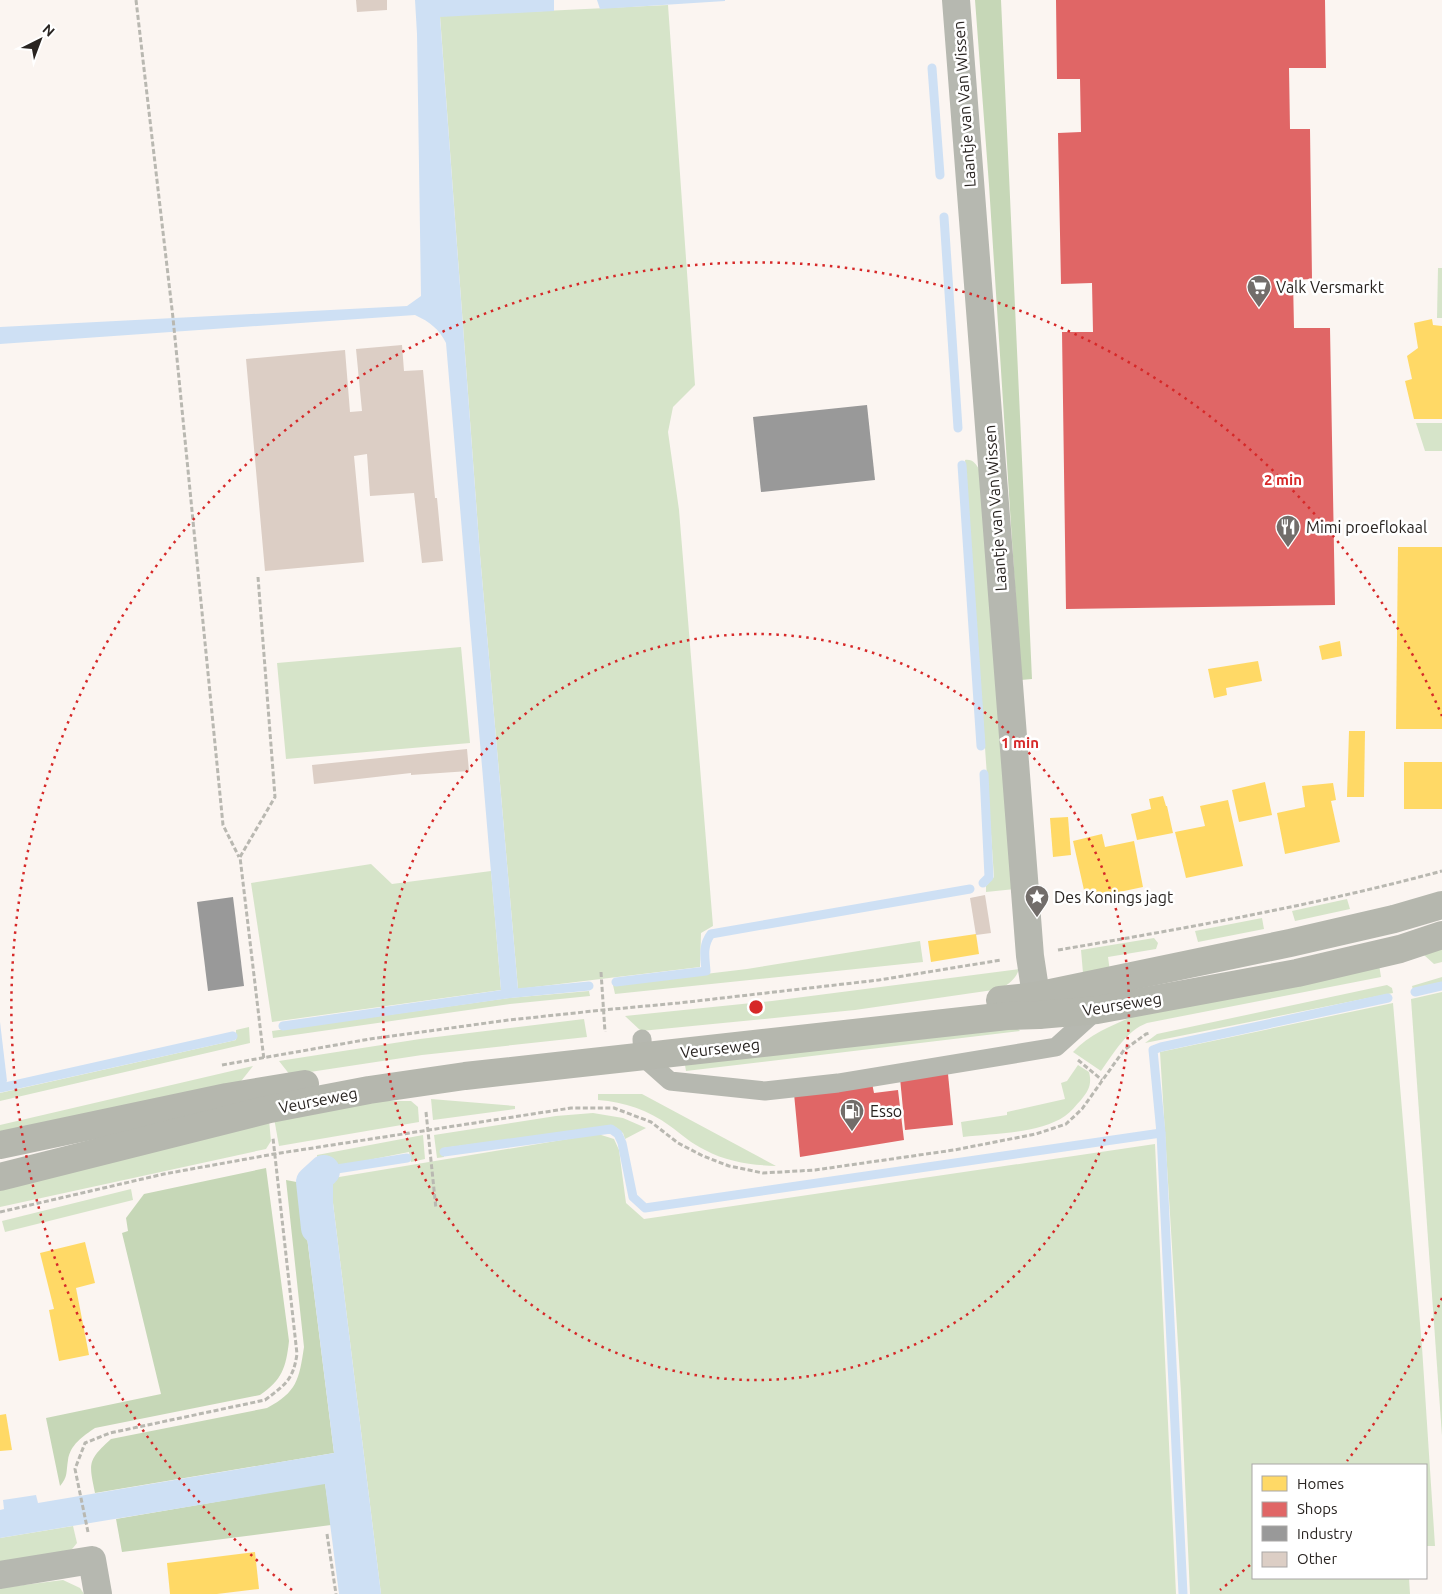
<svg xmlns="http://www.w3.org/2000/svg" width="1442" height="1594" font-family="Ubuntu,sans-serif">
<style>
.green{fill:#d6e4c9}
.forest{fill:#c6d7b7}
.water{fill:#cee0f4}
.homes{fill:#ffd966}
.shops{fill:#e06666}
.industry{fill:#999}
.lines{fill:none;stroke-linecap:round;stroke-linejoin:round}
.stream{stroke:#cee0f4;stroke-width:9}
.canal{stroke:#cee0f4;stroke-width:32}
.building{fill:#dccec5}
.path{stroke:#b9b8b1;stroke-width:3;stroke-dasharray:5 2.5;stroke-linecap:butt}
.lane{stroke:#b6b8b0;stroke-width:19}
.street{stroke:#b6b8b0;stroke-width:28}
.secondary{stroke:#b5b7ae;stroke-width:28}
.ring{fill:none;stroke:#d62828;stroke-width:2.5;stroke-dasharray:2.5 5}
.labels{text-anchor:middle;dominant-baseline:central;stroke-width:5;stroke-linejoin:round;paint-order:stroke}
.street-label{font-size:16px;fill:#292421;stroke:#fff}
.poi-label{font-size:16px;fill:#292421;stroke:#fff;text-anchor:start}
.centre{fill:#d62828;stroke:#fff;stroke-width:2.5}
.ring-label{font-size:15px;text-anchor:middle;font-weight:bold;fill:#d62828;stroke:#fff;stroke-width:5;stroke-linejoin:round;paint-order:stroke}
</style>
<rect width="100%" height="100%" fill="#fbf5f1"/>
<g class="green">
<polygon points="668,5 695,385 673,407 668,432 679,510 713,926 701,933 700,967 518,989 480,555 440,16"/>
<polygon points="1438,268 1442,268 1442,318 1437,318"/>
<polygon points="1416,423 1442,423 1442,451 1425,451"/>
<path d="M965,460C973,459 976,464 980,471L1015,889L986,892V886L994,877Z"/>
<polygon points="461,647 470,743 286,759 277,663"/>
<polygon points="371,864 392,884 491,871 501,990 272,1022 251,883"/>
<polygon points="1347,899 1350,909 1295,921 1292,911"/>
<polygon points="1262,918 1264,929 1198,942 1195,931"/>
<polygon points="1154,938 1158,943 1156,949 1108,957 1110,972 1083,973 1081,950"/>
<polygon points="1442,940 1442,962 1434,964 1424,955 1425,950"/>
<polygon points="920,941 923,962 615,994 613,985 747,969"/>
<path d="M1378,958L1381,977L1147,1023C1126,1031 1114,1053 1101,1071L1073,1052C1091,1032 1121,1022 1145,1011Z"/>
<path d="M1019,969C1016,979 1009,984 1000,989L855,1010L641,1031L625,1016L772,1001Z"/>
<polygon points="1442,977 1442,982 1413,990 1412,986"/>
<polygon points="1387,985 1392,988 1393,993 1145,1043 1157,1034"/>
<polygon points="589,991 590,996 510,1004 273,1038 272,1031 509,998"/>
<polygon points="1442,992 1442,1436 1411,999"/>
<polygon points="1393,1003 1422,1347 1435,1546 1426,1546 1426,1465 1253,1465 1253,1578 1409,1578 1410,1594 1190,1594 1181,1393 1160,1052"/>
<polygon points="584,1019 587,1037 422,1055 290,1075 279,1061 420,1039"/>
<polygon points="1013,1024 1020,1031 686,1071 685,1065"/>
<polygon points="249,1027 250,1043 0,1101 0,1093 236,1040 236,1030"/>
<path d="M1078,1065L1089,1072C1092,1084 1089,1090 1081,1100C1076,1105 1071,1112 1065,1116C1039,1134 993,1133 963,1137L961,1122L1007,1115V1112L1065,1099L1061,1083L1067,1081Z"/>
<polygon points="253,1066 238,1085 0,1139 0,1125"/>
<path d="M598,1094H642L776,1166C751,1165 727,1162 705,1150C692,1144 681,1134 670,1126C648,1110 625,1102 598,1100Z"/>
<polygon points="431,1099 515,1106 515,1109 433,1120"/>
<polygon points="362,1101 411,1101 418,1107 419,1122 279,1146 274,1118"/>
<polygon points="593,1113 623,1118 646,1128 625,1139 623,1133 610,1126 443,1148 444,1157 437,1158 434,1135 556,1116"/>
<polygon points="269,1120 271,1141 266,1149 0,1207 0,1188"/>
<polygon points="598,1134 614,1139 619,1150 626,1203 644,1219 1155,1144 1176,1594 381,1594 333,1203 333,1178"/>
<polygon points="423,1135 425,1159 411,1162 409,1152 318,1170 317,1155"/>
<polygon points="131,1189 133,1200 5,1232 2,1221"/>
<polygon points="73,1526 77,1543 68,1554 0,1565 0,1538"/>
<polygon points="63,1580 80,1588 84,1594 0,1594 0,1588"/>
</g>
<g class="forest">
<polygon points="975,0 1001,0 1032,679 1021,680 989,185"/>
<path d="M266,1168L289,1341C286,1368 282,1380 260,1395L95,1428C83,1436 70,1445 68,1460C66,1472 68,1477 60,1486L46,1418L161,1394L122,1233L128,1231L126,1218L144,1194Z"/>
<path d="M286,1180L307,1184L306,1229L334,1453L95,1493C89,1463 87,1461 111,1439L267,1408C297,1392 299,1380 304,1347Z"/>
<polygon points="325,1483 331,1525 122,1552 116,1519"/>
</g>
<g class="water">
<path d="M415,0H554V11L440,17L480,555L518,989L509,998L501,990L446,343C439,329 430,322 415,315L0,344V327L407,306L421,296L417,34Z"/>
<polygon points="597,0 725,0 725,1 600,9"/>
<polygon points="0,1022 7,1081 0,1092"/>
<polygon points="333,1178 333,1203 381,1594 339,1594 325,1484 0,1538 0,1510 4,1509 3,1500 36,1495 38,1503 334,1453 306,1229 307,1184"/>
</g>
<g class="homes">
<polygon points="1432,319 1433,325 1442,326 1442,419 1414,419 1405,381 1412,379 1407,356 1418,348 1414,323"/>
<polygon points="1398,547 1442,547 1442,729 1396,729"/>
<polygon points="1340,641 1342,656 1322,660 1319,646"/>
<polygon points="1258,661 1262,681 1226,688 1227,695 1214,698 1208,669"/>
<polygon points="1349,731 1365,731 1364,797 1347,797"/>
<rect x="1404" y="762" width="38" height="47"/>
<polygon points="1265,782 1272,815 1239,822 1232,790"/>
<polygon points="1333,783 1336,800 1331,801 1340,842 1285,854 1277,813 1305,807 1302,786"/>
<polygon points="1163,796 1166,806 1167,806 1173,833 1137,840 1131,814 1151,809 1149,799"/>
<polygon points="1228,800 1243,866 1186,878 1175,832 1205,826 1200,806"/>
<polygon points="1068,817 1071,855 1053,857 1050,818"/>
<polygon points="1102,834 1105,847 1134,841 1143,887 1086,899 1073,841"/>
<polygon points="976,934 979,954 931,962 928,941"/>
<polygon points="85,1242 95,1283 76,1288 89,1355 59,1361 49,1310 54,1309 40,1253"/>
<polygon points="6,1414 12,1450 0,1451 0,1415"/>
<polygon points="255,1552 259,1589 217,1594 170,1594 167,1563"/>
</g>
<g class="shops">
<polygon points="1056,0 1325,0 1326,68 1289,68 1290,129 1310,129 1312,279 1293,280 1294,328 1330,328 1335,605 1066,609 1062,332 1093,332 1092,283 1061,284 1058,133 1081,132 1080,79 1057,79"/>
<polygon points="870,1073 874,1093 898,1090 904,1140 800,1157 793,1083"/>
<polygon points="948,1074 953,1125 905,1130 900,1078"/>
</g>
<g class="industry">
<polygon points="867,405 875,480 761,492 753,417"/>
<polygon points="233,897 244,986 208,991 197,902"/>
</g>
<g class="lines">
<g class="stream">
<polyline points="932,68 940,175"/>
<polyline points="944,217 958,428"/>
<polyline points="962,465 981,746"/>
<polyline points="983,883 989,877 984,774"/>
<path d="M616,982L706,971C705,958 702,946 711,934L970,889"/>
<polyline points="1415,992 1442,986"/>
<polyline points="283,1026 506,994 589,986"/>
<polyline points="0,1088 233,1036"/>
<polyline points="444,1152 611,1129 618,1134 622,1143 633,1197 645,1208 1161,1133"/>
<polyline points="324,1171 407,1158"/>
<polyline points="1183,1594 1161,1133 1153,1050 1161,1047 1388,998"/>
</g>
<polyline class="canal" points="317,1228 312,1182 324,1171"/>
</g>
<g class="building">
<polygon points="356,0 387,0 387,10 357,12"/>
<polygon points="402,345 404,371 423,370 435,498 437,498 443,561 422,563 414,493 370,496 367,454 354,456 364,562 265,571 246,359 345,350 350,412 362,411 356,349"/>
<polygon points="467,749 469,771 411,775 411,773 314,784 312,765"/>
<polygon points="985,895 991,933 976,935 970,898"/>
</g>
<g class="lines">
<g class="path">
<polyline points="136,0 173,318 223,825 239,857"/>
<polyline points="258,577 275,797 240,857 264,1060"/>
<path d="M1058,950C1187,928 1316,905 1442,871"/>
<polyline points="601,972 605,1032"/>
<polyline points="1078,1060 1102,1080"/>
<polyline points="222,1065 370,1039 509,1020 603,1010 679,1003 879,980 1001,960"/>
<polyline points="426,1112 436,1209"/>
<polyline points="0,1212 164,1174 274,1154 571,1108 614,1108 651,1122 678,1143 703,1156 729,1166 763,1173 815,1170 954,1150 1036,1134 1066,1124 1082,1109 1124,1050 1146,1034 1150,1033"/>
<path d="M88,1532L75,1469L85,1443L110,1433L265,1400C286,1384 293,1380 297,1354L273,1138"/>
<polyline points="327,1534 336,1594"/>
</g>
<polyline class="lane" points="642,1039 643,1057 670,1081 765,1091 838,1083 1056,1047 1097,1010"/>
<g class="street">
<polyline points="956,0 1030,956 1039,1015"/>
<polyline points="0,1575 92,1560 98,1594"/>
</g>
<g class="secondary">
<polyline points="1000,1000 1036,996 1290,943 1394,919 1442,905"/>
<polyline points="0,1145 227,1097 305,1084"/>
<polyline points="0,1177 270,1109 369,1090 465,1076 1007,1016 1039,1015 1097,1010 1297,973 1400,949 1442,935"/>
</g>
</g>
<g class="ring">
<circle cx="756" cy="1007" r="373"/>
<path d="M1442 1298A745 745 0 0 1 1347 1461M1250 1565A745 745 0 0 1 1220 1590M292 1590A745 745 0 1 1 1442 716"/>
</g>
<defs>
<symbol id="supermarket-pin" viewBox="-11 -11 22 30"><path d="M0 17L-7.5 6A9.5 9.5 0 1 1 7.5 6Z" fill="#726d6a" stroke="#fff"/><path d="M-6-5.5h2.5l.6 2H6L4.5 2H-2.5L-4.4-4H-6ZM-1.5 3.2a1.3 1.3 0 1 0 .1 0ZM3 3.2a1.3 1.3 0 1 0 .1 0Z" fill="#fff"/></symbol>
<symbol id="restaurant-pin" viewBox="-11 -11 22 30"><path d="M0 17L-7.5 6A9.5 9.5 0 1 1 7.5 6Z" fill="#726d6a" stroke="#fff"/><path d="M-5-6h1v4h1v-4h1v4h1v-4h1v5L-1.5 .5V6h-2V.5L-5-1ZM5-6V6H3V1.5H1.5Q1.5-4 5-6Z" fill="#fff"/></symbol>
<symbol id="sight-pin" viewBox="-11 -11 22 30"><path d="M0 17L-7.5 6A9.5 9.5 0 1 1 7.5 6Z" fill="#726d6a" stroke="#fff"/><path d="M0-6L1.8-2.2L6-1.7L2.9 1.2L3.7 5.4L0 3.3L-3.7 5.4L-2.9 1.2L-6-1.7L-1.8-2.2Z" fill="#fff"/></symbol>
<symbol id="fuel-pin" viewBox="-11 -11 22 30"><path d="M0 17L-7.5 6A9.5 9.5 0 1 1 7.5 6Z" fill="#726d6a" stroke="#fff"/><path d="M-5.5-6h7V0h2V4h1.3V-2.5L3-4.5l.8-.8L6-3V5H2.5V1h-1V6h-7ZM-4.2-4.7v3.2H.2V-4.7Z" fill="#fff"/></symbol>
</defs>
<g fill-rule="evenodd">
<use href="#supermarket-pin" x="1245" y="273" width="28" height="38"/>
<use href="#restaurant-pin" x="1274" y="513" width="28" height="38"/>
<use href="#sight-pin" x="1023" y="883" width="28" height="38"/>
<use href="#fuel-pin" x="838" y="1097" width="28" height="38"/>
</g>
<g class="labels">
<g class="street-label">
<text transform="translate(964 104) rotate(-94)">Laantje van Van Wissen</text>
<text transform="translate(995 508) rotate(-94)">Laantje van Van Wissen</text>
<text transform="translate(1122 1004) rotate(-9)">Veurseweg</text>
<text transform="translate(720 1048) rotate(-6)">Veurseweg</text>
<text transform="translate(318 1100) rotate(-11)">Veurseweg</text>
</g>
<g class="poi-label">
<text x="1276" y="287">Valk Versmarkt</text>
<text x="1306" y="527">Mimi proeflokaal</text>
<text x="1054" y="897">Des Konings jagt</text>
<text x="870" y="1111">Esso</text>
</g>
</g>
<circle cx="756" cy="1007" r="8" class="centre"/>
<g class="ring-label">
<text x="1283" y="485">2 min</text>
<text x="1020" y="748">1 min</text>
</g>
<rect x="1252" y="1464" width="175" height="115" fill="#ffffff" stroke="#a9a7a6"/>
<rect x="1262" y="1476" width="25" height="15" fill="#ffd966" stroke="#a9a7a6"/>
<text x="1297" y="1489" font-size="15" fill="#292421">Homes</text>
<rect x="1262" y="1502" width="25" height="15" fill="#e06666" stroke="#a9a7a6"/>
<text x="1297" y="1514" font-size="15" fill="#292421">Shops</text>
<rect x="1262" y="1526" width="25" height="15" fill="#999999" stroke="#a9a7a6"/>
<text x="1297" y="1539" font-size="15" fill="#292421">Industry</text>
<rect x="1262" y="1552" width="25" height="15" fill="#dccec5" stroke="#a9a7a6"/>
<text x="1297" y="1564" font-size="15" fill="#292421">Other</text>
<g transform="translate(40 40) rotate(42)" stroke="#ffffff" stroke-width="4" paint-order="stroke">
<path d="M0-4L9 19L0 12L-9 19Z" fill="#292421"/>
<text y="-8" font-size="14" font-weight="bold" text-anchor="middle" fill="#292421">N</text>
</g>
</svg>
